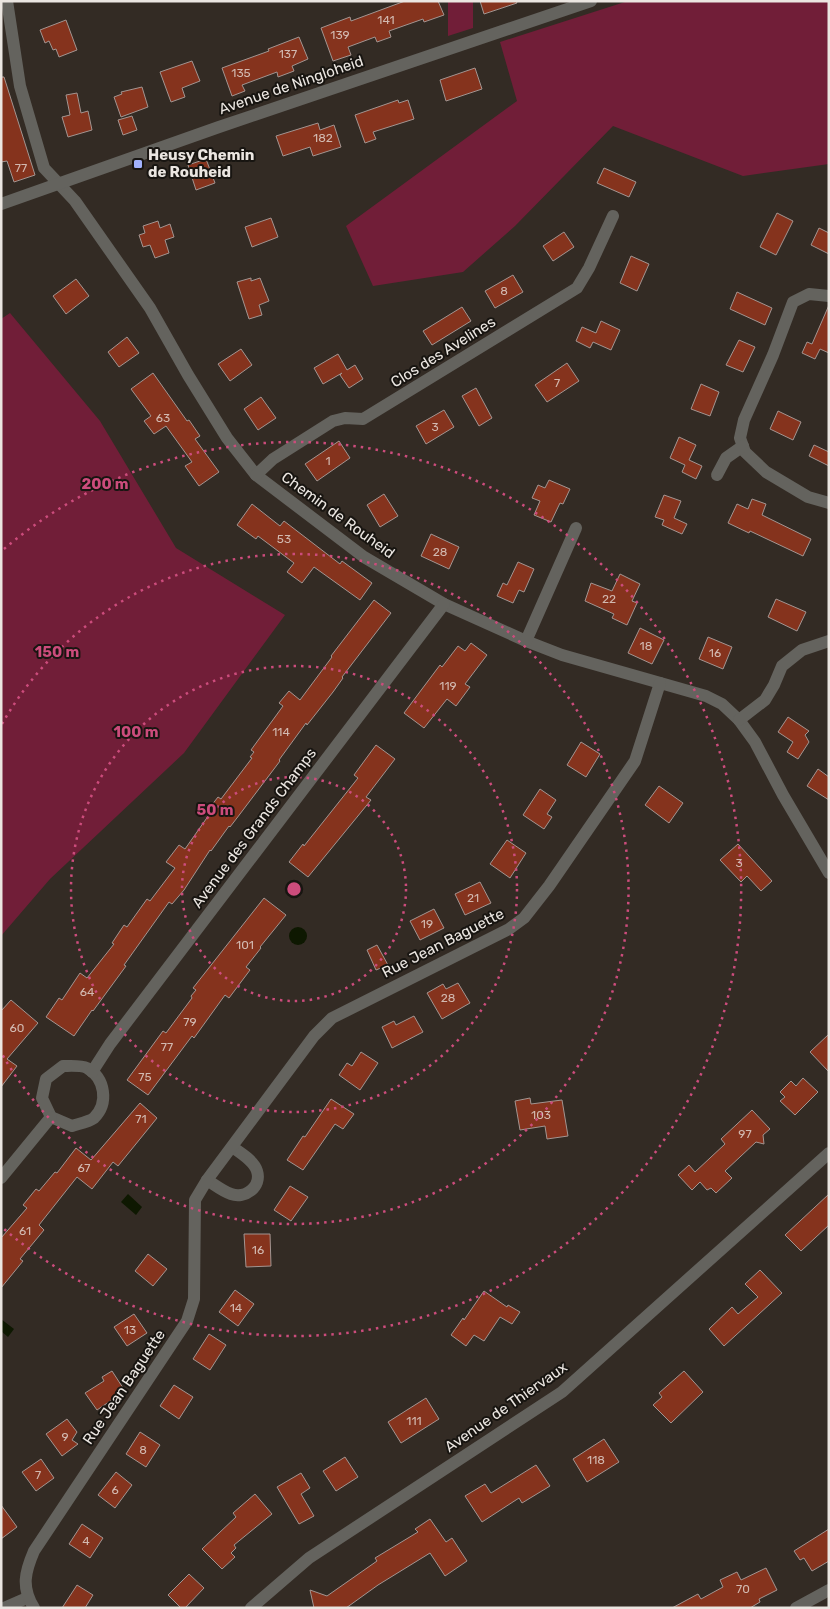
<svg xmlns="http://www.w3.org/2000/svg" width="830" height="1609" font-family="Rubik,sans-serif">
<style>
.green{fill:#711e38}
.water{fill:#0e1801}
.building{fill:#85331d;stroke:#a39591}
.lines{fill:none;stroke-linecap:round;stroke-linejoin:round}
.minor{stroke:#64635e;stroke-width:12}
.ring{fill:none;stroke:#cc4c7c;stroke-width:2.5;stroke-dasharray:2.5 5}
.poi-dot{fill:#a2b2fd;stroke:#181511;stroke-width:2}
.labels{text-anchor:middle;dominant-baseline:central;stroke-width:4;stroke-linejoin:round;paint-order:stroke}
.number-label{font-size:12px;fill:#d2b9b0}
.street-label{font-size:15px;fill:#ebe6e1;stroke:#181511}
.poi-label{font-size:15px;font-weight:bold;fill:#ebe6e1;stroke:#181511;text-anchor:start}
.centre{fill:#cc4c7c;stroke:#181511;stroke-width:2.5}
.ring-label{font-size:15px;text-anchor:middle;font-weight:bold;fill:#cc4c7c;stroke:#181511;stroke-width:4;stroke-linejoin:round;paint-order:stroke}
</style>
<rect width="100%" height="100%" fill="#332b24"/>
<g class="green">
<polygon points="448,1 473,1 473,28 448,36"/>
<polygon points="628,1 829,1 829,164 743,176 613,126 515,226 463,272 373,286 346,226 517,101 500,42"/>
<polygon points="10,313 100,421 176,548 285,615 184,753 50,879 1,936 1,319"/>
</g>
<g class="water">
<circle cx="298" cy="936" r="9"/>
<polygon points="128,1194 142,1207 136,1215 121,1202"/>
<polygon points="1,1319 14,1329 8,1337 1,1331"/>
</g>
<g class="building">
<polygon points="405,1 438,1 444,15 424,22 423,19 389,31 391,37 377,42 375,37 348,47 351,55 333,61 321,28 350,17 351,21"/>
<polygon points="480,1 516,1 517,3 484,14"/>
<polygon points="66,20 77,50 59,57 56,49 53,50 49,41 45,43 40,30"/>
<polygon points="299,37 308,59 292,66 294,71 278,77 277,72 242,85 245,91 232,96 222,68 269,51 268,49"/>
<polygon points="192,61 200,81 182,88 185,97 171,102 160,72"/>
<polygon points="475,68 482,89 446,101 440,80"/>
<polygon points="1,77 4,77 35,175 14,182 7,161 1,162"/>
<polygon points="142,87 148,107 121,117 114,97 122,94 121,92"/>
<polygon points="77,93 81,113 88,111 92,130 68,137 62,117 70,115 66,95"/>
<polygon points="398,100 399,103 408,100 414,119 373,132 376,139 365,143 355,115"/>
<polygon points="132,116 137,130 123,135 118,120"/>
<polygon points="318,123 320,130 334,125 341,147 313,156 310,147 283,156 276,136"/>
<polygon points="206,159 215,183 196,190 188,165"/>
<polygon points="604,168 636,182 629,197 597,183"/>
<polygon points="777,213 793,221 776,255 760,247"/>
<polygon points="271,218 278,237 252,247 245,227"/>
<polygon points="158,221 160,228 170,224 174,237 165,240 169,253 155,258 150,245 143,247 139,235 145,233 143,226"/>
<polygon points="819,228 829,233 829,254 811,245"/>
<polygon points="564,232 574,247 553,261 543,246"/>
<polygon points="631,256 649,264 637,291 620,283"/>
<polygon points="513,275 523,292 495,308 485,291"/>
<polygon points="251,278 251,281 260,278 269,301 259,305 262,315 249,319 237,282"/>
<polygon points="76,279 89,296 66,314 53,296"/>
<polygon points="737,292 772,308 765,325 730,309"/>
<polygon points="829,305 829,353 820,349 815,359 802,353 807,342 812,344"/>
<polygon points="462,307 471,321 432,345 423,331"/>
<polygon points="601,321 620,330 611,350 593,342 590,348 576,341 582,327 596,333"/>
<polygon points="127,337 139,353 119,367 108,352"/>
<polygon points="739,340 755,347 743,372 726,365"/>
<polygon points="241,349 252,365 230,381 218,364"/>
<polygon points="338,354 347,370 355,365 363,379 349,388 340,375 342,373 323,384 314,368"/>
<polygon points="567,363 579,381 547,402 535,385"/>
<polygon points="153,373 187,421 189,420 200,436 195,439 219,472 199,486 185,466 192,462 166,426 154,434 144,421 151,416 131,389"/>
<polygon points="701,384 719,392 710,416 691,409"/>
<polygon points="476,388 492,418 479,426 462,396"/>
<polygon points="261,397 276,418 258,430 244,409"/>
<polygon points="444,410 454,427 426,444 416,426"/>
<polygon points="778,411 801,422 793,440 770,429"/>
<polygon points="679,437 696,445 689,460 702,466 696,479 682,472 685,465 670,458"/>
<polygon points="339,441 350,458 317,481 305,464"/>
<polygon points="814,445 829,452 829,466 809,456"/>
<polygon points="549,480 570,489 563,504 560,503 551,522 534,515 540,501 532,498 538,485 545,488"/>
<polygon points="384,494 398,516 380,527 367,505"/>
<polygon points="664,495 681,501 674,518 687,524 682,534 662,525 664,520 655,517"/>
<polygon points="752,499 766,504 762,515 811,539 803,556 750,531 749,533 728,523 737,504 748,509"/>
<polygon points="252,504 280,526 284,521 340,564 342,561 372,583 360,600 314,567 302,583 287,572 294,563 258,536 256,539 237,525"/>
<polygon points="431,534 459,547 449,569 421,556"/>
<polygon points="518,562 534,569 524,592 519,590 513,603 497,596 503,583 507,585"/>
<polygon points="620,574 640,584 632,601 637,603 627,625 612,618 614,614 585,601 591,583 612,591"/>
<polygon points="776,599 806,612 797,631 768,617"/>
<polygon points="374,600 391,613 342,677 343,678 333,692 307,725 306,723 279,760 280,761 240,814 230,827 229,826 211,851 210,850 184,890 172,904 169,902 124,965 126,966 93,1011 92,1010 74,1036 46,1017 59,998 62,1000 80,973 87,978 114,944 112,943 124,925 127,927 147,899 150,901 175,868 166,862 179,845 185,849 211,812 208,810 218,797 221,799 252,758 250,757 254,752 251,750 283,706 279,703 289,691 300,700 332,657 331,656"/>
<polygon points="640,628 664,640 652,664 628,653"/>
<polygon points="708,637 732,647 723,669 699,659"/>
<polygon points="471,643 487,655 465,684 470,687 456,706 447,699 424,728 404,713 440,665 442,667 458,646 465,651"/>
<polygon points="788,717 809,731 805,735 809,742 798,759 787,752 793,742 778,732"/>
<polygon points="581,742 600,754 586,777 567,765"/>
<polygon points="376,745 395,759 366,797 371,800 308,877 289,862 303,844 304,846 358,778 354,775"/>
<polygon points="818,769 829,777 829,800 807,786"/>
<polygon points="659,786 683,803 669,823 645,805"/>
<polygon points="540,789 556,800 547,814 552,817 544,829 523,815"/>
<polygon points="507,840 526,853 510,878 490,864"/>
<polygon points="738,844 772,881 761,891 747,876 741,882 720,860"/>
<polygon points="480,882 491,903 465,915 455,894"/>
<polygon points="264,898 286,915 260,947 261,948 246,967 250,970 229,998 225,995 194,1038 192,1036 148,1095 127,1080 163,1031 166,1033 192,998 191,996 196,990 193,988"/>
<polygon points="434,909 444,928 420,940 410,921"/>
<polygon points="377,945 388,965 376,970 367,950"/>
<polygon points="458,983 470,1003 442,1019 427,993 443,984 446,989"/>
<polygon points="11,1000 38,1023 7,1059 17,1066 1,1087 1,1011"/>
<polygon points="414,1016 423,1032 392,1048 382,1027 394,1021 396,1025"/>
<polygon points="829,1034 829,1072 810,1052"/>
<polygon points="361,1052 378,1063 360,1090 339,1075 347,1063 352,1066"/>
<polygon points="803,1078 818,1092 795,1115 780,1101 785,1097 780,1092 791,1081 796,1086"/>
<polygon points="530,1098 531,1104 562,1100 568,1136 547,1139 545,1126 520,1130 515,1101"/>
<polygon points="331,1099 354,1114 343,1129 335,1124 303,1170 287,1160 303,1136 305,1137"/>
<polygon points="140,1103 157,1118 118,1166 113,1162 92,1189 77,1177 39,1225 44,1230 20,1259 23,1261 1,1288 1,1238 27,1208 23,1205 36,1189 39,1191 55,1172 57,1173 76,1148 91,1160"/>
<polygon points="752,1110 770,1129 763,1135 764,1144 756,1142 725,1171 732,1178 716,1193 711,1188 707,1190 700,1182 692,1190 678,1175 689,1165 695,1172 725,1144 721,1139"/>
<polygon points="290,1186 308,1197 291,1221 274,1210"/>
<polygon points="829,1194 829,1225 801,1251 785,1235"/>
<polygon points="244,1234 270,1234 271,1266 246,1267"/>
<polygon points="148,1254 167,1269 153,1286 135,1271"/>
<polygon points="760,1270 782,1293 724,1346 709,1329 732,1307 738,1314 758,1297 745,1284"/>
<polygon points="235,1290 254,1304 238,1326 219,1312"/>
<polygon points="484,1291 507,1307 508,1305 520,1312 512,1324 500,1317 484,1341 474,1335 466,1346 451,1335 463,1318 464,1320"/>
<polygon points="134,1314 147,1333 127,1346 114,1327"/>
<polygon points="209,1334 226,1345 210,1370 193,1359"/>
<polygon points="112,1371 125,1391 97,1410 85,1393 104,1381 102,1377"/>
<polygon points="684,1371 703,1392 671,1423 653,1405 662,1397 659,1393"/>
<polygon points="174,1385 193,1397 179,1419 160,1406"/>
<polygon points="426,1398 439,1419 401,1443 388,1422"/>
<polygon points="67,1419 77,1432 72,1440 78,1444 62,1456 46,1434"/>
<polygon points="140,1432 160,1445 146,1467 126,1454"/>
<polygon points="604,1439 619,1462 587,1482 573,1459"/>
<polygon points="345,1457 358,1477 336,1491 323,1471"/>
<polygon points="41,1459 54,1478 36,1491 22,1472"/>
<polygon points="536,1465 550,1486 522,1503 519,1498 482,1522 465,1496 485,1484 491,1493"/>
<polygon points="116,1472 132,1485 115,1508 98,1495"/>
<polygon points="301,1473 310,1488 301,1494 314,1516 299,1524 277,1487"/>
<polygon points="255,1494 272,1514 234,1545 236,1548 231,1553 235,1557 222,1569 202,1549 236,1517 233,1513"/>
<polygon points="1,1505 17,1527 1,1539"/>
<polygon points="430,1519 446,1542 452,1538 467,1561 445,1576 430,1553 378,1585 346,1608 314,1608 310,1590 327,1596 377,1561 375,1558 418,1532 415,1529"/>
<polygon points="82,1524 103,1538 90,1558 69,1544"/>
<polygon points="829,1529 829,1561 812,1571 804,1558 800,1560 794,1551"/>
<polygon points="766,1568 777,1590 759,1599 760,1602 750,1608 672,1608 698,1594 701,1599 723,1587 720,1580 737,1572 741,1580"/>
<polygon points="189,1574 204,1588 185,1608 181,1608 168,1595"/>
<polygon points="77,1585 93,1595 85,1608 62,1608"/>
</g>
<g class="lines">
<g class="minor">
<polyline points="7,1 20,86 44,168 75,201 150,308 188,375 227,438 256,475 364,557 444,604 526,641 562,655 706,696 722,704 739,720 755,742 783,795 829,873"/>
<polyline points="1,204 219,127 591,1"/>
<polyline points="829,296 809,294 793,302 773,355 744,420 740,438 745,452 766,472 808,497 829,503"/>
<polyline points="256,475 273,459 333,421 345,418 363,419 577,288 589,268 613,216"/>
<polyline points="717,475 726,458 743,446"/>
<polyline points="526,641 576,528"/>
<polyline points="739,720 765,700 774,685 782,666 802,650 829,641"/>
<path d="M63,1066C70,1066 81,1065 87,1068C105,1078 109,1103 94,1118C89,1122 78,1124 72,1126L51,1117L42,1098L46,1079Z"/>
<polyline points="92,1072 110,1044 444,604"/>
<polyline points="1,1178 51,1117"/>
<path d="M207,1180C215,1185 222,1191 231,1194C245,1199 262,1187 257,1171C254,1161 241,1153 232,1147"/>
<polyline points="4,1608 27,1598"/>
<path d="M34,1608C21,1587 25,1572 34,1551L187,1321L194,1299L195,1200L207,1180L314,1036L332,1018L509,929L524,918L549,886L635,761L660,683"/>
<polyline points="251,1608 309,1558 562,1392 829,1153"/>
<polyline points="796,1608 829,1590"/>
</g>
</g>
<g class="ring">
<circle cx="294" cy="889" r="112"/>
<circle cx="294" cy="889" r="223"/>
<path d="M2 724A335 335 0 1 1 2 1054"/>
<path d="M4 549A447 447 0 1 1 4 1229"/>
</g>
<rect class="poi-dot" x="133" y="159" width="10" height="10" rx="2.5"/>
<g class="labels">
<g class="number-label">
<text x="386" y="20">141</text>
<text x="340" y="35">139</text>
<text x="288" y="54">137</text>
<text x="241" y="73">135</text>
<text x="323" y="138">182</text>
<text x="21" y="168">77</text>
<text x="504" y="291">8</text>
<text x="557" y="383">7</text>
<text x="163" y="418">63</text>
<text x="435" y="427">3</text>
<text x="328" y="461">1</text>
<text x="284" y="539">53</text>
<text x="440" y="552">28</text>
<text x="609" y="599">22</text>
<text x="646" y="646">18</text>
<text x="715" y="653">16</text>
<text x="448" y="686">119</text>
<text x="281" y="732">114</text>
<text x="739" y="863">3</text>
<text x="473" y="898">21</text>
<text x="427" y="924">19</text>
<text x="245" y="945">101</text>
<text x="87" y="992">64</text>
<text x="448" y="998">28</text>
<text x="190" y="1022">79</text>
<text x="17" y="1028">60</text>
<text x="167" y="1047">77</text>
<text x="145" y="1077">75</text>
<text x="541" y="1115">103</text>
<text x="141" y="1119">71</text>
<text x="745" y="1134">97</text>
<text x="84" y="1168">67</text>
<text x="25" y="1231">61</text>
<text x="258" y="1250">16</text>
<text x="236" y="1308">14</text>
<text x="130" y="1330">13</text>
<text x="414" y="1421">111</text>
<text x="65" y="1437">9</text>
<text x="143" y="1450">8</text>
<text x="596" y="1460">118</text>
<text x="38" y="1475">7</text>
<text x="115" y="1490">6</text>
<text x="86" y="1541">4</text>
<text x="743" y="1589">70</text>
</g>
<g class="street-label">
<text transform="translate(291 85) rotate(-19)">Avenue de Ningloheid</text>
<text transform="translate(443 352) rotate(-32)">Clos des Avelines</text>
<text transform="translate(338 515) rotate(36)">Chemin de Rouheid</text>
<text transform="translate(254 828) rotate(-53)">Avenue des Grands Champs</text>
<text transform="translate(443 943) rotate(-27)">Rue Jean Baguette</text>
<text transform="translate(124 1387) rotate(-56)">Rue Jean Baguette</text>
<text transform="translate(506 1407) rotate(-35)">Avenue de Thiervaux</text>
</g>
<g class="poi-label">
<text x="148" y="155">Heusy Chemin<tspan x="148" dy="17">de Rouheid</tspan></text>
</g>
</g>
<circle cx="294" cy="889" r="8" class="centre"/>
<g class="ring-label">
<text x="105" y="489">200 m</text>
<text x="57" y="657">150 m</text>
<text x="136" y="737">100 m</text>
<text x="215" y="815">50 m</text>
</g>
<rect width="830" height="1609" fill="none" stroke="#ebe6e1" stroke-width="5"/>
</svg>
